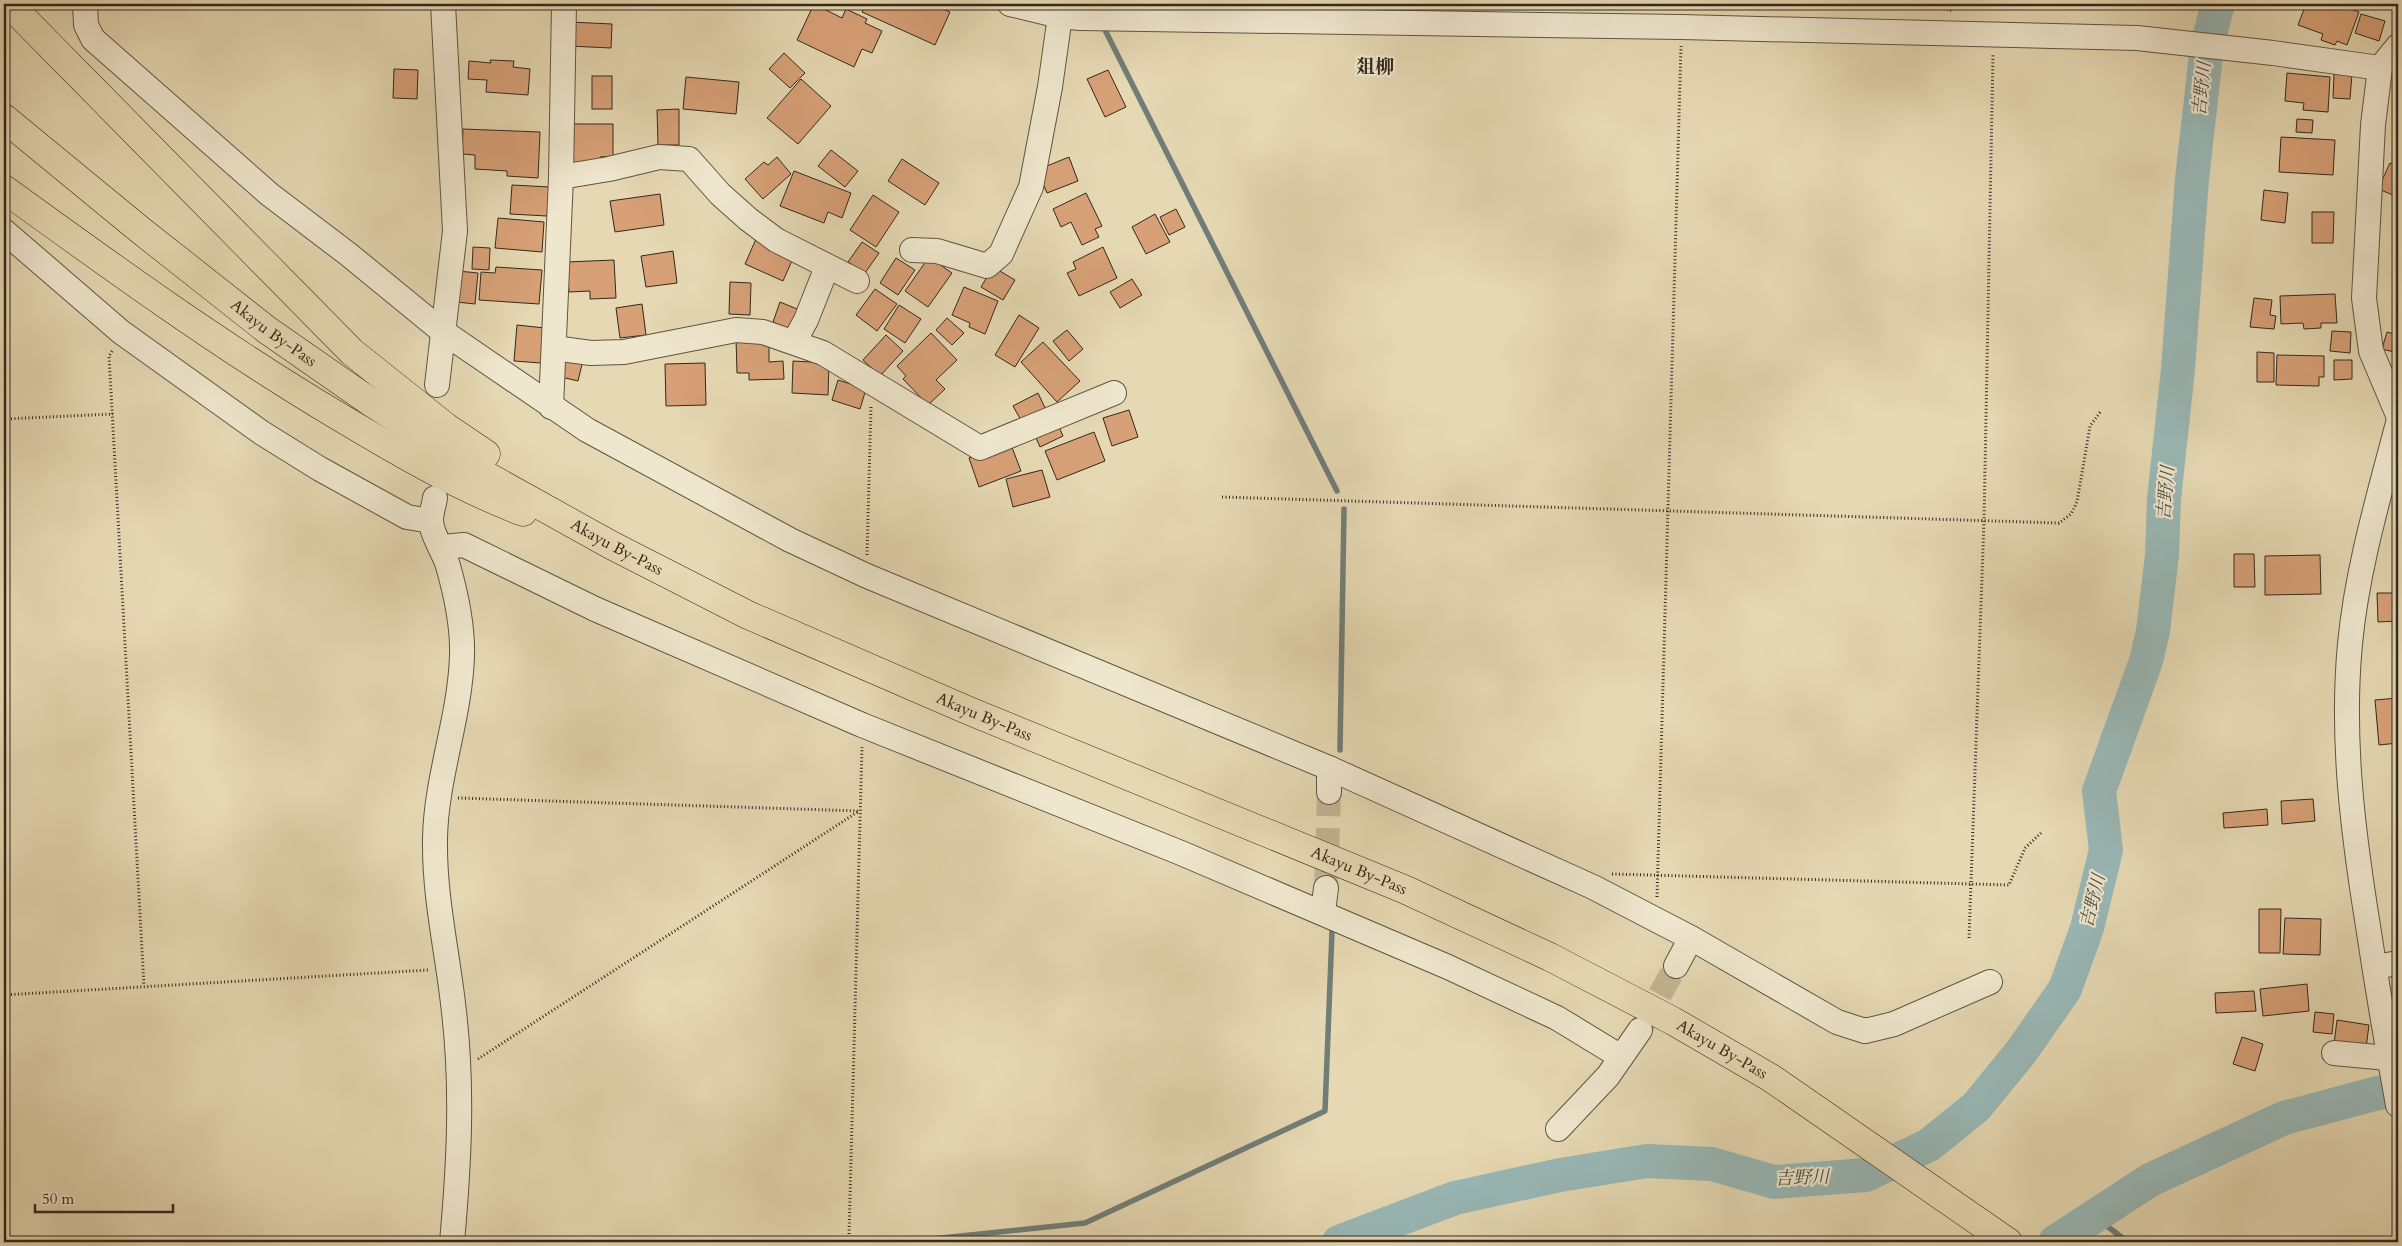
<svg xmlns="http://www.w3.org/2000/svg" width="2402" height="1246" font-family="Cardo,'Noto Serif JP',serif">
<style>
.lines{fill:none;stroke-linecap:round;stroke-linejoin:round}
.stream{stroke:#717e78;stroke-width:5.5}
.river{stroke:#99b8b6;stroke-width:34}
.building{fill:#d7a077;stroke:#34281c}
.minor-tunnel{stroke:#c2b594;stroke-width:24;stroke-dasharray:24 12;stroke-linecap:butt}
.minor-casing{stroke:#605442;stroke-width:26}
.highway-casing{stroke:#34281c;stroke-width:29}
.path{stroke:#34281c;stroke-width:3;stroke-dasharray:1 2.5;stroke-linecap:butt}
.minor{stroke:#eee6cd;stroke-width:24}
.highway{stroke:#e5d8b2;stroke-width:28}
.labels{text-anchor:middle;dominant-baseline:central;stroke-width:4.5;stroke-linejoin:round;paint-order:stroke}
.street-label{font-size:16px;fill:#34281c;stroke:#eee6cd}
.water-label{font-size:18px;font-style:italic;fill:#4d4c42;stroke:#eee6cd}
.quarter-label{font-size:19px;font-weight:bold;fill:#34281c;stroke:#eee6cd}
</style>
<rect width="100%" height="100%" fill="#e5d8b2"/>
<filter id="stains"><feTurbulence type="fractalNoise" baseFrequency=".004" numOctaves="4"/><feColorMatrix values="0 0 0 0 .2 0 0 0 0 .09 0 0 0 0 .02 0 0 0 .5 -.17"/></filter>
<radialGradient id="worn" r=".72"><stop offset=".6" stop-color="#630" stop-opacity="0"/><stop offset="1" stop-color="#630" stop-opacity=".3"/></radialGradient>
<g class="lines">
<g class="stream">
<polyline points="1056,4 1081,4"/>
<polyline points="1102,24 1337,491"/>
<polyline points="1340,750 1344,509"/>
<polyline points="2095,1217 2128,1242"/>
<polyline points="903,1242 1085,1223 1325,1111 1332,931"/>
</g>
<g class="river">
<polyline points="1339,1242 1455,1198 1560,1175 1647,1161 1712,1164 1774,1182 1866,1175 1929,1145 1976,1107 2021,1052 2065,989 2087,928 2106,850 2099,791 2146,661 2153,631 2162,555 2164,499 2178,369 2192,179 2207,46 2218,4"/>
<polyline points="2055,1242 2150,1180 2284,1118 2378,1093 2398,1091"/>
</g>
</g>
<g class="building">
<polygon points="814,4 842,18 846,9 867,19 865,23 882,31 872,53 862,49 854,67 797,40"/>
<polygon points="866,4 931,4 950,12 935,45 862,12"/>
<polygon points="2306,4 2337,4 2359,12 2347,45 2337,41 2335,45 2321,40 2323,34 2298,25"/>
<polygon points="2361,14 2385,21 2379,41 2355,33"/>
<polygon points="569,22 612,24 611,48 568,46"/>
<polygon points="784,53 805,73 790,88 769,69"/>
<polygon points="490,60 514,61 513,67 530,69 528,95 486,92 487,80 468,79 469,61 491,63"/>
<polygon points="394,69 418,70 417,99 393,98"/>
<polygon points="1108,70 1126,107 1105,117 1087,79"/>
<polygon points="2287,73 2330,77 2328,112 2303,110 2304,103 2285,101"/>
<polygon points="2334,73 2352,74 2350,99 2333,98"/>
<rect x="592" y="76" width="20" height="33"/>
<polygon points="686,77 739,82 736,114 683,109"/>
<polygon points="801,79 831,106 798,144 767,118"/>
<polygon points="679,109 679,145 658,145 657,110"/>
<polygon points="2297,119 2313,120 2312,133 2296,132"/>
<polygon points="570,124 613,124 613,156 600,157 600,163 570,163"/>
<polygon points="463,129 540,132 538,178 507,176 507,171 475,169 475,155 462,154"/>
<polygon points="2281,137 2335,140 2333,175 2279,172"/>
<polygon points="831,150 858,171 845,187 818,166"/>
<polygon points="777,157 791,174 763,199 745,179 764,162 768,165"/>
<polygon points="1069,157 1078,181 1047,193 1037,170"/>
<polygon points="902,159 939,183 925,205 888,181"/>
<polygon points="2390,163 2398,166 2398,197 2378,189"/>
<polygon points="794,171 851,193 842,218 828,212 824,223 780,206"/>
<polygon points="512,185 550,187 547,216 510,214"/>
<polygon points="2264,190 2288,193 2285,223 2261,220"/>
<polygon points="1086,193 1102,226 1095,229 1099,237 1082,245 1071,222 1061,227 1053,209"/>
<polygon points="660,194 664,225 615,232 610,201"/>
<polygon points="873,195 899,212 876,247 850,230"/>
<polygon points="1176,209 1185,227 1169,235 1160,217"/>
<polygon points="2312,212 2334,212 2333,243 2312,243"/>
<polygon points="1155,214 1170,242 1146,254 1132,227"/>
<polygon points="498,218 544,222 542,252 495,248"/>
<polygon points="756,239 794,256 783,281 745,264"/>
<polygon points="862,242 879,253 865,273 848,262"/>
<polygon points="473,247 490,248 489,270 472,269"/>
<polygon points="1103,247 1117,278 1079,296 1067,273 1076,269 1073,262"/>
<polygon points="673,251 677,283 646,287 641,256"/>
<polygon points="929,257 952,273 928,307 905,291"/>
<polygon points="896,258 915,270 898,295 880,283"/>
<polygon points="614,260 616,298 590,299 590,291 569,292 567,262"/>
<polygon points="496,267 542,270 539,304 479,300 481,272 495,273"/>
<polygon points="993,267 1015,280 1003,300 981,287"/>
<polygon points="458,271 478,273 475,304 456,302"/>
<polygon points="1132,279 1142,295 1120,308 1110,292"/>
<polygon points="730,282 751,283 750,315 729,314"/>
<polygon points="964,287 998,301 985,334 969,327 970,323 952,315"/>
<polygon points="875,289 897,304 877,331 856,315"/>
<polygon points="2335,294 2337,323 2321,323 2321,328 2304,329 2303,323 2281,324 2280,296"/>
<polygon points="2254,298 2272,300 2270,315 2276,316 2274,329 2250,327"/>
<polygon points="780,302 802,311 794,331 773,322"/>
<polygon points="642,304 646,335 620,338 616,308"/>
<polygon points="899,305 921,319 905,343 884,329"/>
<polygon points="1019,315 1039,328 1015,367 995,355"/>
<polygon points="947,318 964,333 952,345 936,330"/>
<polygon points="517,325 545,328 541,363 514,361"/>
<polygon points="1067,330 1083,349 1069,361 1053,341"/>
<polygon points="2332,331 2351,332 2350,353 2330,351"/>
<polygon points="2387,332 2398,335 2398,353 2382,349"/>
<polygon points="931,333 957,360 936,380 945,389 928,405 903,379 906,376 897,366"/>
<polygon points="886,335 903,351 880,376 863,360"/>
<polygon points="769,337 769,362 783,361 784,379 749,380 749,373 737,373 736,338"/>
<polygon points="1043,342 1080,381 1057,402 1021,362"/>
<polygon points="2257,352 2274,353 2274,382 2257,382"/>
<polygon points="562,355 583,360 578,381 557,376"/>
<polygon points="2277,355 2324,356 2324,377 2319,377 2319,386 2276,385"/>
<polygon points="2334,360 2352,360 2352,379 2334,380"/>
<polygon points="793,361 829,363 828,395 792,393"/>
<polygon points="705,363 706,405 666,406 665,364"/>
<polygon points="838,380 866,389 860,409 832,400"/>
<polygon points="1038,393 1046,410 1022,422 1013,406"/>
<polygon points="1129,410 1138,437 1112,446 1103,418"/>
<polygon points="1056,420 1063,436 1040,447 1033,431"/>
<polygon points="1094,432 1105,461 1057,480 1045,451"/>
<polygon points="1010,442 1021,471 979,487 969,458"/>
<polygon points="1042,470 1050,497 1013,507 1006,479"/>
<polygon points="2398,487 2398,509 2393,488"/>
<polygon points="2234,554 2254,554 2255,587 2234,587"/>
<polygon points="2320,555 2321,594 2265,595 2265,556"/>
<polygon points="2377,593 2398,593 2398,621 2378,622"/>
<polygon points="2398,698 2398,743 2379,745 2375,700"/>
<polygon points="2313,799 2315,821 2282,824 2281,801"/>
<polygon points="2267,809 2268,825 2224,828 2223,813"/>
<polygon points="2259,909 2281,909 2280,953 2259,953"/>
<polygon points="2285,918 2321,919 2320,955 2283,954"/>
<polygon points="2307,984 2309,1011 2263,1016 2260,989"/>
<polygon points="2254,991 2256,1011 2216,1013 2215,993"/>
<polygon points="2398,998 2398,1030 2392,999"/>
<polygon points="2315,1012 2334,1014 2332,1034 2313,1032"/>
<polygon points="2337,1020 2369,1025 2366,1048 2334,1044"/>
<polygon points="2242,1037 2263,1044 2255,1071 2233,1064"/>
</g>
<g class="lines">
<g class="minor-tunnel">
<polyline points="1326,888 1329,792"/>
<polyline points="1642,1026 1676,966"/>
</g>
<defs>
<g id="minor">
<polyline points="85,4 86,25 93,39 269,194 348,254 442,331 587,430 790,540 867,576 1329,768 1593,887 1691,938 1837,1022 1865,1031 1894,1024 1990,982"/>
<polyline points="1010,4 1060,16 1080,18 1681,27 2137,38 2273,53 2380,68"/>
<polyline points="2398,46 2380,68 2373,125 2364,298 2371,351 2398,415"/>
<polyline points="561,177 609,169 659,157 689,159 720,194 748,219 776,240 857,281"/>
<polyline points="4,231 121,332 262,433 320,469 407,517 431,521"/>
<polyline points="912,250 937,251 987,266 1001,254 1031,187 1050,87 1060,16"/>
<polyline points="794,342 806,320 827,267"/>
<polyline points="554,348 591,353 624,352 736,330 763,332 823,353 980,448 1114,393"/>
<polyline points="437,385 455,231 443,4"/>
<polyline points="551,407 561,177 564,4"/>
<path d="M2398,423C2379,496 2357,569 2350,644C2341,739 2353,833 2368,926C2377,986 2387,1045 2398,1105"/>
<path d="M435,498C434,505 431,513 431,520C431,534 444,552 448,566C456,594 463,626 462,656C460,718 436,777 435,839C434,898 448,954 454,1012C463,1089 459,1165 452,1242"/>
<polyline points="442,547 464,545 595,609 862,725 1181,853 1448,967 1557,1018 1621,1057"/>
<polyline points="1329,792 1329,768"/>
<polyline points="1323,912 1326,888"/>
<polyline points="1676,966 1691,938"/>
<polyline points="2375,967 2398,963"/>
<polyline points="2334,1053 2398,1059"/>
<polyline points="1558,1129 1608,1076 1640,1030"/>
</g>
<g id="highway">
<polyline points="9,4 352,352 446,427 486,454"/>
<path id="s1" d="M4,118L139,229L267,330L372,403L487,476L611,545L748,615L967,710L1406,890L1550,957L1673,1021L1771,1078L2008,1242"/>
<path d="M4,189C113,268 222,347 338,416C398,452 458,487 523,512"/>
</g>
</defs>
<use href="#minor" class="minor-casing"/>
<use href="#highway" class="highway-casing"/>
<g class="path">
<polyline points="1934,4 1952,11"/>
<polyline points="112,351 109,356 144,986"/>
<polyline points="4,419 113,414"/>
<polyline points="1222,497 2059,523 2071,514 2077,502 2090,426 2101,411"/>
<polyline points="867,555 871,406"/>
<polyline points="458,798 859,811"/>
<polyline points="1612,874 2009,885 2025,848 2041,833"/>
<polyline points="1657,897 1681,46"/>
<polyline points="1969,938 1984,521 1993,54"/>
<polyline points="4,995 428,970"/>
<polyline points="478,1059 859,811"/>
<polyline points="849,1234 862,747"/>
</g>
<use href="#minor" class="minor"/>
<use href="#highway" class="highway"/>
</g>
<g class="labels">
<g class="street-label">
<text stroke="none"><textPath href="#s1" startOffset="345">Akayu By-Pass</textPath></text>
<text stroke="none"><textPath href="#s1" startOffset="750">Akayu By-Pass</textPath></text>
<text stroke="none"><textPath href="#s1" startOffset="1155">Akayu By-Pass</textPath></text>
<text stroke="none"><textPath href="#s1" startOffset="1560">Akayu By-Pass</textPath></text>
<text stroke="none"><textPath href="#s1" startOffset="1965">Akayu By-Pass</textPath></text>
</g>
<g class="water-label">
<text transform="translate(2202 89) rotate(-84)">吉野川</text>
<text transform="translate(2166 493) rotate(-85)">吉野川</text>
<text transform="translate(2093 901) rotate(-76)">吉野川</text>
<text transform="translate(1802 1178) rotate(-2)">吉野川</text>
</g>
<g class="quarter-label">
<text x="1375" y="67">爼柳</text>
</g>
</g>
<rect width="2402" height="1246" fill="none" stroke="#e5d8b2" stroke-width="20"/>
<rect x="5" y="5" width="2392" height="1236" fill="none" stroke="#34281c" stroke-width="2.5"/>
<rect x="10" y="10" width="2382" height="1226" fill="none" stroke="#34281c"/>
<path d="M35 1204v8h138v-8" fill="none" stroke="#34281c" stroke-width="2.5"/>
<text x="42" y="1204" font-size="15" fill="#34281c" stroke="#eee6cd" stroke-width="4" paint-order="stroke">50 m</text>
<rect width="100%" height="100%" filter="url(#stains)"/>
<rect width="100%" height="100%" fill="url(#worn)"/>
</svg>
